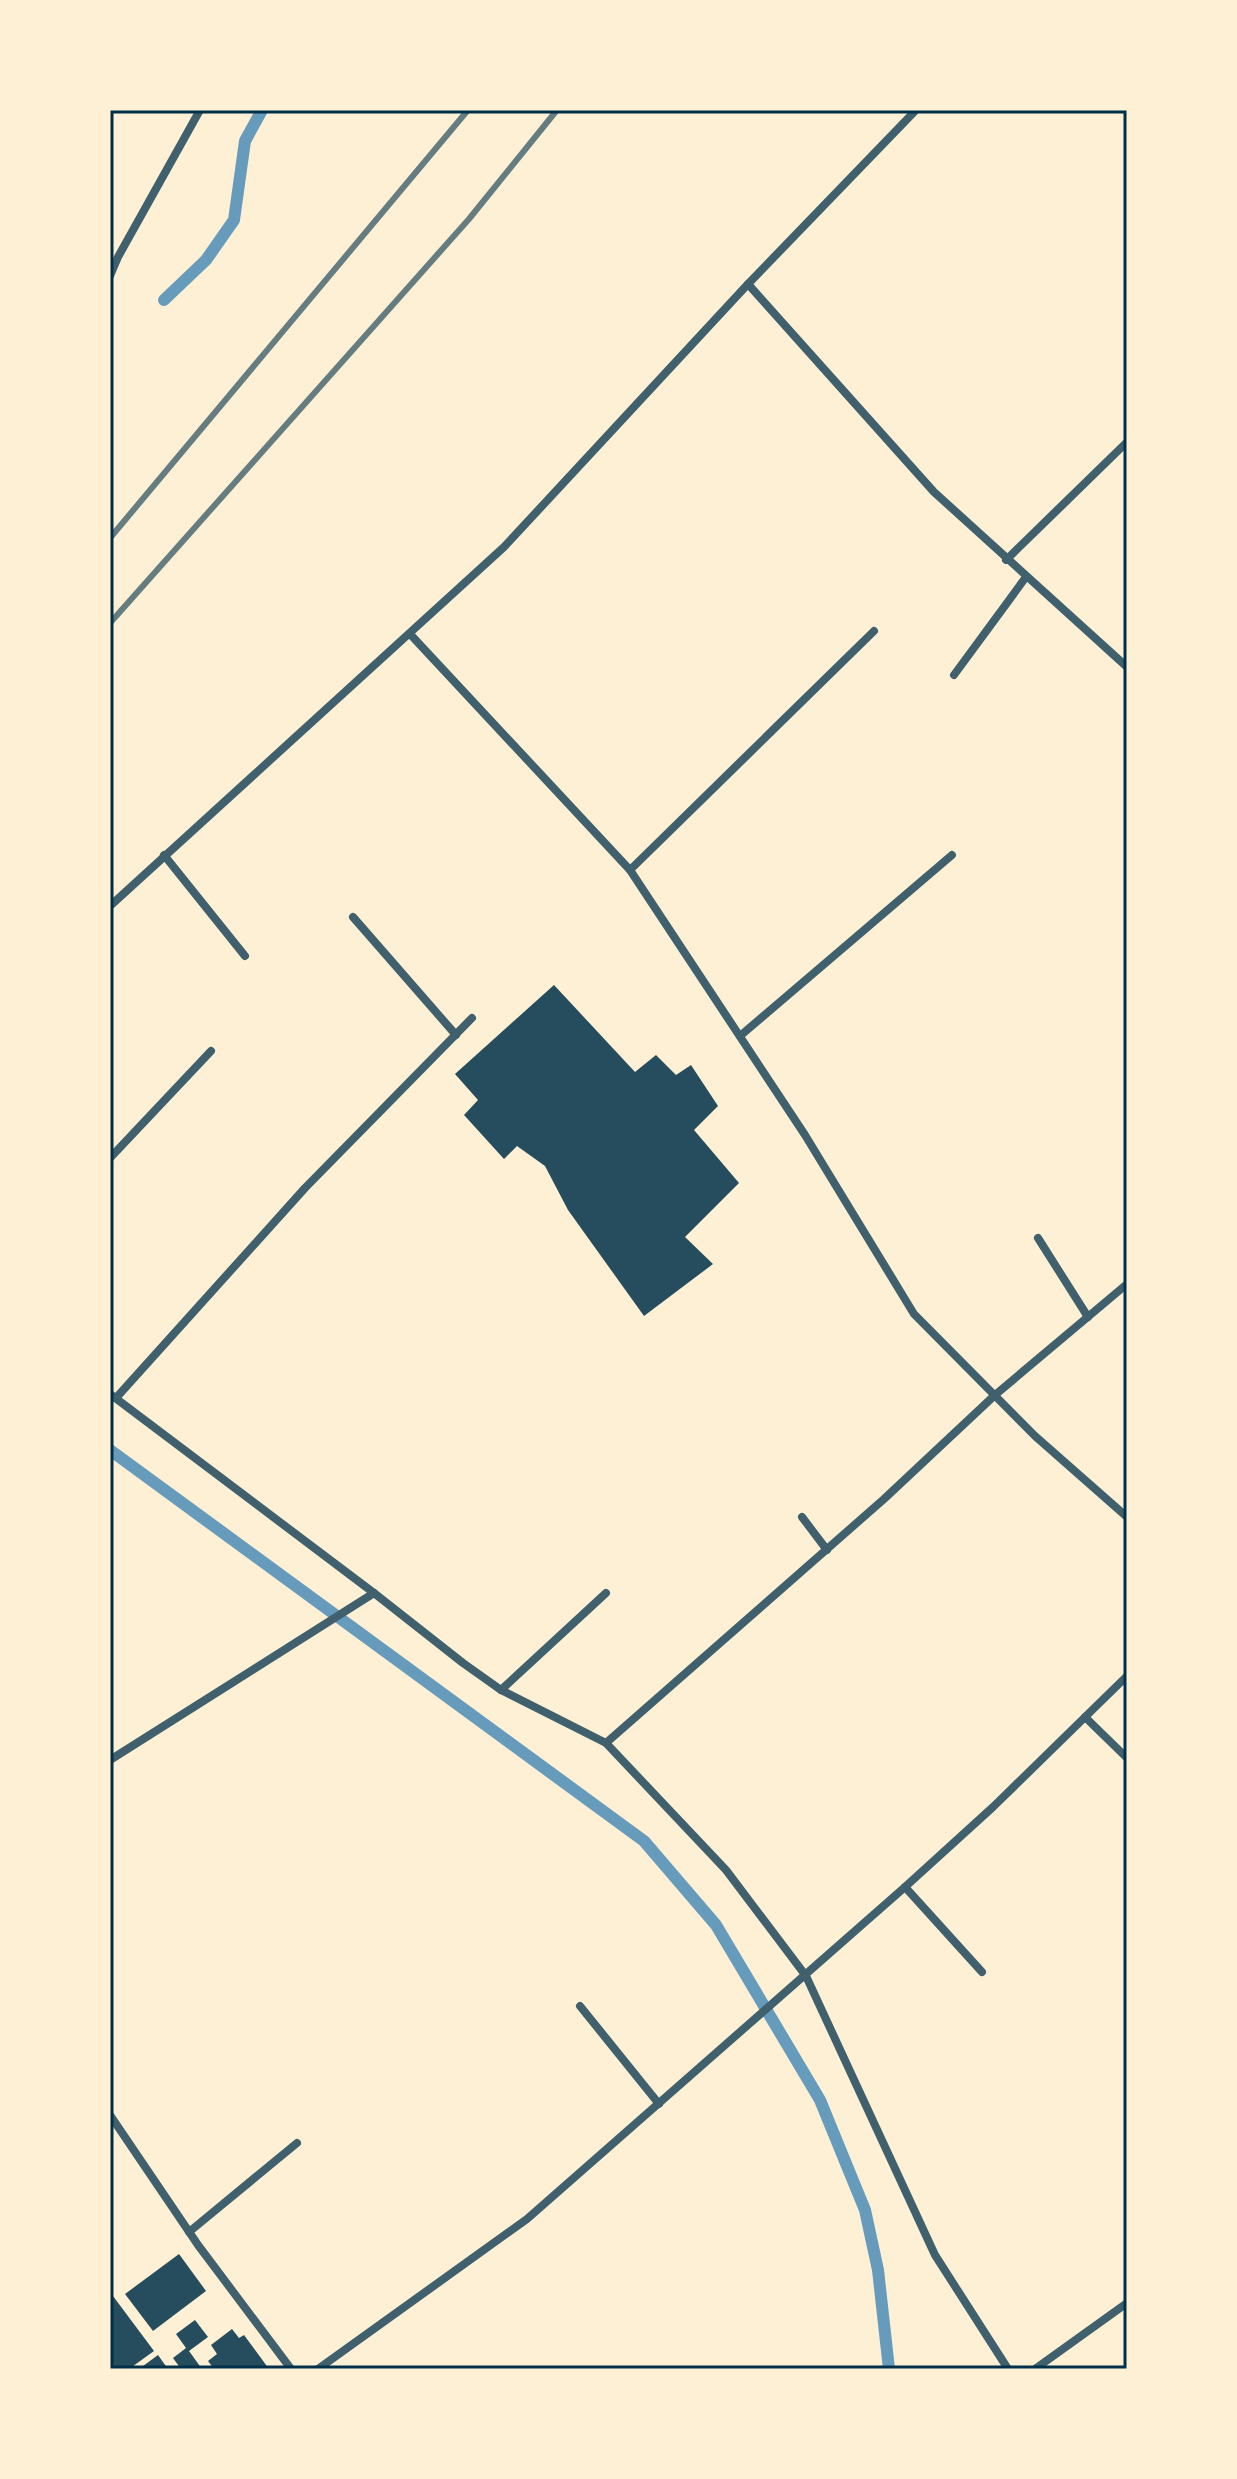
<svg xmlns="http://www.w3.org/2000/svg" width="1237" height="2479" font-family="'Times New Roman',serif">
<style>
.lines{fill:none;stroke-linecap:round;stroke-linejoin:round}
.stream{stroke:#669bbc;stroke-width:12}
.building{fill:#264d5e}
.minor{stroke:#3f606c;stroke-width:8}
.rail{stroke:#657d81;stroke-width:6}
.neatline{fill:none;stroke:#003049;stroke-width:3}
</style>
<rect width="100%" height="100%" fill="#fdf0d5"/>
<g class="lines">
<g class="stream">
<polyline points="164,300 206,260 234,220 245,141 262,110"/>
<polyline points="110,1450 644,1841 716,1925 820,2100 865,2210 878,2270 889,2369"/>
</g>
</g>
<g class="building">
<polygon points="554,985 635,1072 656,1055 676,1075 691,1065 718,1106 694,1130 739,1183 685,1237 713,1264 644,1316 568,1210 545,1166 517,1146 504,1159 464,1115 478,1100 455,1074"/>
<polygon points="179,2254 206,2291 153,2331 125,2294"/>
<polygon points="110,2292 154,2351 129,2369 110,2369"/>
<polygon points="195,2320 208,2337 189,2351 202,2369 181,2369 173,2358 186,2348 176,2334"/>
<polygon points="232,2329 239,2338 244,2335 269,2369 214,2369 208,2361 217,2354 211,2345"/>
<polygon points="158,2355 168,2369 139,2369"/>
</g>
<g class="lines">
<g class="minor">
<polyline points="110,276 118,257 200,110"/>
<polyline points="748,284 934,492 1127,667"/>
<polyline points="1006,560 1127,442"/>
<polyline points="410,634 630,870 805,1135 914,1314 1035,1436 1127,1517"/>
<polyline points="954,675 1026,577"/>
<polyline points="164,855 245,956"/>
<polyline points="630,870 874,631"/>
<polyline points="110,906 504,547 748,284 916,110"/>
<polyline points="353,917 456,1035"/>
<polyline points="740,1036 952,855"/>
<polyline points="110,1158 211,1051"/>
<polyline points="1038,1238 1088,1317"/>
<polyline points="110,1394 374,1593 463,1663 501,1690 606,1743 726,1870 806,1976 935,2255 1008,2369"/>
<polyline points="116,1398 305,1188 472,1018"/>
<polyline points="802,1517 827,1550"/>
<polyline points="501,1690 606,1593"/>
<polyline points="1085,1717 1127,1758"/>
<polyline points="606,1743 884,1499 995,1395 1127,1284"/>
<polyline points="110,1760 374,1593"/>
<polyline points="905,1887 982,1972"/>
<polyline points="580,2006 659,2104"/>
<polyline points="110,2115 198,2245 291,2369"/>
<polyline points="189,2232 297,2143"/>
<polyline points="318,2369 527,2219 905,1887 993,1807 1127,1676"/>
<polyline points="1035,2369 1127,2303"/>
</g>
<g class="rail">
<polyline points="110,538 468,110"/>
<polyline points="110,623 469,219 557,110"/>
</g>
</g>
<rect width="1237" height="2479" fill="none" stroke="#fdf0d5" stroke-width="224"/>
<rect x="112" y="112" width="1013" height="2255" class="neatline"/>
</svg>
